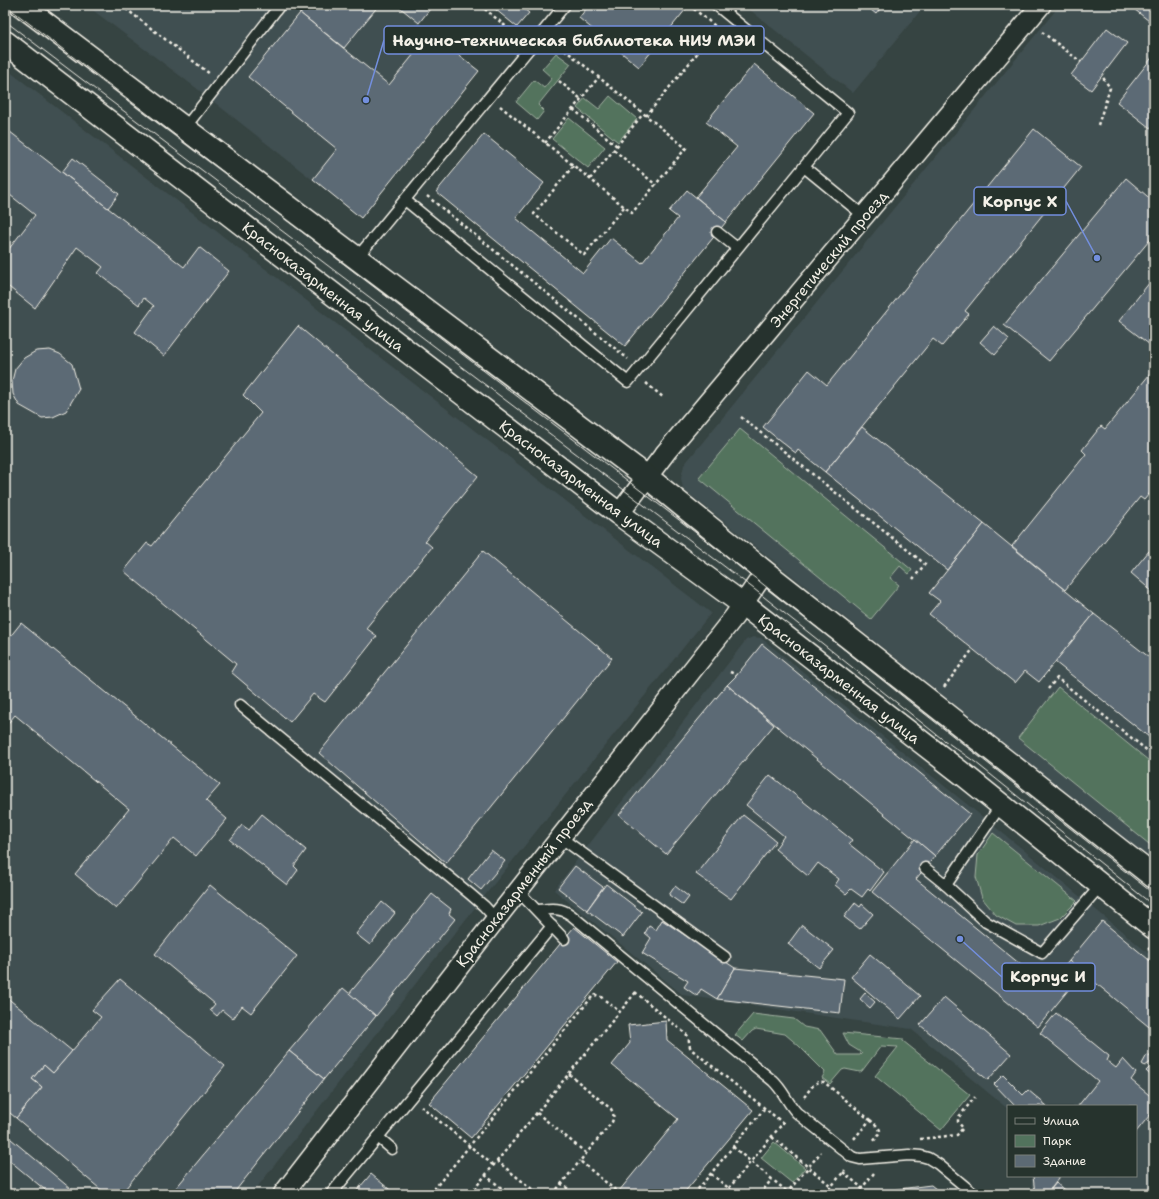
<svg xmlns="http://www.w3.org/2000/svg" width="1159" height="1199" font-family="'Shantell Sans',sans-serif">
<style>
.built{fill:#414f51}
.green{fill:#52735d;stroke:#a3b2a2}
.building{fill:#5c6a74;stroke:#f4f1e8}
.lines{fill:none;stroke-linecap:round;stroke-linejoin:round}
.service-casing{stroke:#f4f1e8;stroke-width:13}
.minor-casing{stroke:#f4f1e8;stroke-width:22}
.secondary-casing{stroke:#f4f1e8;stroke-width:25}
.path{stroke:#f4f1e8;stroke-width:2.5;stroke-dasharray:3 3;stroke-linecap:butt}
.service{stroke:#26332d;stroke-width:10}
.minor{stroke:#26332d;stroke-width:19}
.secondary{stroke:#26332d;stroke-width:22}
.tram{stroke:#f4f1e8;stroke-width:1}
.labels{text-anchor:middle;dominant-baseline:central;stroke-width:3;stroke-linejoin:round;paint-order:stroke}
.street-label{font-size:15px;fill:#f4f1e8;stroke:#26332d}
.leader{fill:none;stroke:#738fde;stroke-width:1.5}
.callout-dot{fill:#738fde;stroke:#26332d;stroke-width:1.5}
.callout{fill:#26332d;stroke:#738fde;stroke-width:1.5}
.callout-label{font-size:16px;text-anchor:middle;font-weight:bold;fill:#f4f1e8}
</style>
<rect width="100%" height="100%" fill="#364442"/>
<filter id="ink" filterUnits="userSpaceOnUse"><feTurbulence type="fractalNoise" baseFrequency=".025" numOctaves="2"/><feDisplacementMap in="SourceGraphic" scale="8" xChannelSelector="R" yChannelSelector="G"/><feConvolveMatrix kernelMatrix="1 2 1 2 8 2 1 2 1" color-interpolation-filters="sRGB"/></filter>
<g filter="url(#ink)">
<g class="built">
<polygon points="86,5 433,5 419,23 479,71 361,218 195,87"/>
<polygon points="744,5 925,5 853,93"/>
<polygon points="1060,5 1154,5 1154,863 683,489 681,478 684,465"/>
<polygon points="5,68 711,613 466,919 252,1194 5,1194"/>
<polygon points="753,637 761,638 1031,856 1154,958 1154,1194 1032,1194 1031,1176 1136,1176 1136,1106 1008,1106 1008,1109 911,1029 683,995 554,890 746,640"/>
</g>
<g class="green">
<polygon points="556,53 571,64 538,105 544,111 537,120 516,102 534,80 544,88 552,78 542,69"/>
<polygon points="610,96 637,119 618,142 577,108 585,98 599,109"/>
<polygon points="569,118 605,147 588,168 552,139"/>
<polygon points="740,429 912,570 909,574 900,566 890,578 899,585 871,619 699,478"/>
<polygon points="1058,687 1154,765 1154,848 1018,738"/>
<polygon points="993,833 1077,901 1060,918 1039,926 1016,926 996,915 982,898 976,877 978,855"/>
<polygon points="753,1014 794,1019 804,1027 820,1030 838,1055 860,1055 862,1053 849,1045 843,1033 903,1039 903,1041 970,1095 941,1130 875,1076 898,1047 881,1046 862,1071 860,1072 845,1069 842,1070 830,1084 822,1078 825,1072 799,1046 785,1034 756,1029 752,1031 743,1041 735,1035"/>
<polygon points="774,1142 805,1168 792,1183 761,1158"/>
</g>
<g class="building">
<polygon points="306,5 379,5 344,48 300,13"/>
<polygon points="397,5 433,5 419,23"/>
<polygon points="490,5 519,5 529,13 517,27"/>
<polygon points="589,5 681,5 686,9 639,67 579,18"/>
<polygon points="865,5 883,5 876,14"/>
<polygon points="1129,5 1154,5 1154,25"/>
<polygon points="300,13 389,85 431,33 479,71 361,218 313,179 337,149 248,77"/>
<polygon points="1107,28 1127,43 1091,90 1071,75"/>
<polygon points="1154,55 1154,131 1117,102"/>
<polygon points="754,64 814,113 726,222 696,197 737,147 706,122"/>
<polygon points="5,128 184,267 199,247 229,271 164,356 135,332 154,306 144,298 139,305 98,273 103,267 77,247 35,308 5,284 5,254 35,215 5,191"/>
<polygon points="1034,129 1081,167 965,311 969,314 942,346 933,339 825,472 798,450 796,453 793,451 763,427 809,370 827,385"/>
<polygon points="484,134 544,183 516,218 583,273 611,238 642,263 678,218 669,211 687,190 726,222 625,346 436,192"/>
<polygon points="73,158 119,194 108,208 62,172"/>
<polygon points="1126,178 1154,202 1154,235 1049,361 1004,325"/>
<polygon points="1154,277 1154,348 1119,321"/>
<polygon points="298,326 478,476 425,541 432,547 366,628 377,636 325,702 313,694 290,722 231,672 236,664 124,571 147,543 152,546 261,413 243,395"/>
<polygon points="994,326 1009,339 995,355 980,342"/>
<polygon points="50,350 60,354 72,364 79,389 66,411 53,417 42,418 19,405 13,394 12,381 15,369 24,358 36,351"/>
<polygon points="1154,369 1154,488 1144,500 1140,497 1065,590 1012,546 1086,454 1082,450 1101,426 1105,429"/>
<polygon points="862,427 984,524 947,570 825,472"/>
<polygon points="984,524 1094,614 1039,682 1025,671 1015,683 929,614 940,601 929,593"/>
<polygon points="483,551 612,658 446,863 319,753"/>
<polygon points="1149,551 1154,555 1154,593 1131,573"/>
<polygon points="1094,614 1154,661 1154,741 1055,662"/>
<polygon points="21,623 220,785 206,801 227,819 196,856 174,838 116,909 75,874 129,809 15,715 5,727 5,643"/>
<polygon points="762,644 970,814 935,856 727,685 737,675"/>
<polygon points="727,685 774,725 666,854 619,815"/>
<polygon points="770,775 852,840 849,844 884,872 870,891 868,889 862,897 851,889 846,894 835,885 839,879 818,863 808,876 775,849 784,836 746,805"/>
<polygon points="262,814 306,850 294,866 298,870 287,885 230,840 242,825 249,830"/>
<polygon points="743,815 776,841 731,899 696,874"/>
<polygon points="915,839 935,856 916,879 1048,987 1069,961 1083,972 1038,1027 872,892"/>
<polygon points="491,850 505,861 481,890 468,879"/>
<polygon points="575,866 603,887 587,910 558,888"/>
<polygon points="606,884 642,912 623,937 587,910"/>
<polygon points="210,885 297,956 251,1013 242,1006 233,1019 222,1010 217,1016 210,1010 215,1004 155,954"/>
<polygon points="675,886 689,897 683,905 669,895"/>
<polygon points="432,894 451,909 449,914 455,919 376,1016 349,994"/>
<polygon points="382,902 395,913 370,945 356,934"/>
<polygon points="855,903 860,907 862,904 873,914 860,929 844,917"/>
<polygon points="662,920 735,968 717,999 701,989 697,996 684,987 688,981 642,953 651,938 645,933 649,926 656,930"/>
<polygon points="1102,921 1154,964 1154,1031 1069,961"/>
<polygon points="802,925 834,950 819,968 788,944"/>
<polygon points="574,927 617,962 471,1138 429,1103"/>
<polygon points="870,954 920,996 900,1019 851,977"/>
<polygon points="735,968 844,979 840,1013 717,999"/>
<polygon points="120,979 225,1066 121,1194 106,1194 16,1118 42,1087 32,1079 44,1065 53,1073 101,1017 92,1010"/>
<polygon points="343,988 376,1016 324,1079 289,1051"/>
<polygon points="865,993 875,1002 870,1008 860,999"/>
<polygon points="5,996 72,1051 53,1073 44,1065 32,1079 42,1087 16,1118 5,1109"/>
<polygon points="944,997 1011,1054 988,1080 920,1025"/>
<polygon points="1056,1013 1109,1056 1107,1061 1116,1068 1123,1059 1136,1073 1131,1080 1154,1099 1154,1110 1136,1132 1136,1106 1078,1106 1098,1081 1040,1033"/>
<polygon points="666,1021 667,1040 753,1110 683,1194 623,1194 619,1191 678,1119 612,1065 630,1043 628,1025"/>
<polygon points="289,1051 324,1079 233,1194 171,1194"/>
<polygon points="1147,1055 1154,1058 1154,1078 1146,1071 1153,1064 1151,1062 1145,1066 1142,1064"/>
<polygon points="1003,1075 1023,1095 1028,1090 1047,1106 1015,1106 994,1084"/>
<polygon points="5,1134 77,1194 50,1194 10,1161 6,1164 5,1163"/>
<polygon points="371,1174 395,1194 354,1194"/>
<polygon points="1033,1176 1059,1176 1059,1178 1047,1194 1035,1194"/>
<polygon points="1056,1183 1069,1194 1070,1194 1047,1194"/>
<polygon points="931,1185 942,1194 866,1194 867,1193"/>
</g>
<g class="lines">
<defs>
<g id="service">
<polyline points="184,129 280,5"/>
<polyline points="804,167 864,216"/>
<polyline points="405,200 628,382 848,113 716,5"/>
<polyline points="717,232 737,248"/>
<polyline points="356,259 565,5"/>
<polyline points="240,705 470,894 484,906 496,919"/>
<polyline points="1001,805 946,885 986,922 1042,953 1101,885"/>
<polyline points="560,837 725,957"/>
<polyline points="925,868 946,885"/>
<polyline points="518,891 564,939"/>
<path d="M537,910C550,909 560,907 571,915L773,1081C783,1090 788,1104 797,1113L852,1157L860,1159L909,1155L921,1156L928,1158L938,1164L974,1194"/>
<polyline points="378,1137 392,1149"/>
<polyline points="331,1194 552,926"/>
</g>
<g id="minor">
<polyline points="619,514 666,452 1041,5"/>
<polyline points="283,1194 496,919 734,617 765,572"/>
</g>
<g id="secondary">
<polyline points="21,5 647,477 765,572 1154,877"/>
<polyline points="5,42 619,514 744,605 964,775 1154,928"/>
</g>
</defs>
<use href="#service" class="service-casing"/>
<use href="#minor" class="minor-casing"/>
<use href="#secondary" class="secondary-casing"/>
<g class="path">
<polyline points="121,5 210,74"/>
<polyline points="480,5 520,38"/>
<polyline points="689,5 746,51"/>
<polyline points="580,10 584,5"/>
<polyline points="1042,32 1081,62"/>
<polyline points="559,81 581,99"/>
<polyline points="500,106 632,213 686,148 554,41"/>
<polyline points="573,109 617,146"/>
<polyline points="646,116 718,28"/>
<polyline points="1098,125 1110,88 1102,76"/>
<polyline points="545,143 599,77"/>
<polyline points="614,150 656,185"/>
<polyline points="573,166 534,214 584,255 624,207"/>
<polyline points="590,179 643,114"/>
<polyline points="427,196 628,359"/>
<polyline points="646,383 664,398"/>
<polyline points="741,417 925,564 913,579"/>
<polyline points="730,672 737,675"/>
<polyline points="944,687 973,649"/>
<polyline points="1048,689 1057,678 1154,756"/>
<polyline points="1148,948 1154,953"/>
<path d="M635,992L687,1035C690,1039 688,1044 691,1049L783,1123L724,1194"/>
<path d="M569,1074L611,1109C614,1114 614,1117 612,1122L580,1161L620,1194"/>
<path d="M804,1097C810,1090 814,1080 824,1082L870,1120L853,1140"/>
<polyline points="421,1106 493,1165"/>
<polyline points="537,1113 586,1153"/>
<path d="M870,1120C883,1131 883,1130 872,1143"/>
<polyline points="772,1137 831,1186"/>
<polyline points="920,1139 957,1135 963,1128 958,1122 958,1118 975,1097"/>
<polyline points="733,1147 790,1194"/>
<polyline points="497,1161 538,1194"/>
<polyline points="843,1172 862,1188"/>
<polyline points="711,1174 736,1194"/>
<polyline points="485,1175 509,1194"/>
<polyline points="561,1183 574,1194"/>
<polyline points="430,1194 592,997 596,995 601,997 620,1012"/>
<polyline points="470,1194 636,992"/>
<polyline points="553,1194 580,1161"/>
<polyline points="694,1194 764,1109"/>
<polyline points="760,1194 772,1179"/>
<polyline points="786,1194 821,1152"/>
<polyline points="825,1194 845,1170"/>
<polyline points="857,1194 874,1173"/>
</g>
<use href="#service" class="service"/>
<use href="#minor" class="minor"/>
<use href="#secondary" class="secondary"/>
<g class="tram">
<polyline points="5,5 759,581 906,699 1154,894"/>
<polyline points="5,21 632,496 754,589 941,738 975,762 1154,906"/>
</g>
</g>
</g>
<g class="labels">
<g class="street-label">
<text transform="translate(829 259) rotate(-50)">Энергетический проезд</text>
<text transform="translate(323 287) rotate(38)">Красноказарменная улица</text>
<text transform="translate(581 484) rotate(37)">Красноказарменная улица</text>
<text transform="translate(839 679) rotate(38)">Красноказарменная улица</text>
<text transform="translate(524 883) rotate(-52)">Красноказарменный проезд</text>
</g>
</g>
<path class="leader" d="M366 100L384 40M1097 258L1066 201M960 939L1002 977"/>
<g class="callout-dot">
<circle cx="366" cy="100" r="4"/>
<circle cx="1097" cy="258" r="4"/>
<circle cx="960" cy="939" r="4"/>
</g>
<g class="callout">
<rect x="384" y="26" width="380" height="28" rx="4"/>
<rect x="974" y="187" width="92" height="28" rx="4"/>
<rect x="1002" y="963" width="93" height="28" rx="4"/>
</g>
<g class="callout-label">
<text x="574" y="46">Научно-техническая библиотека НИУ МЭИ</text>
<text x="1020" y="207">Корпус Х</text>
<text x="1048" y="982">Корпус И</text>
</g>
<rect width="1159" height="1199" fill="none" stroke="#26332d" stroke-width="20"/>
<rect x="10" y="10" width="1139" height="1179" fill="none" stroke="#f4f1e8" stroke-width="1.5" filter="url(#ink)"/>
<rect x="1007" y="1105" width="130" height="72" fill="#26332d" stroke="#787f78"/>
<rect x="1015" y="1118" width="20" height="6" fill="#26332d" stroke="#787f78"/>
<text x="1043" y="1125" font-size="12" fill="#f4f1e8">Улица</text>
<rect x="1015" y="1135" width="20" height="12" fill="#52735d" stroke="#787f78"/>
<text x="1043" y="1145" font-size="12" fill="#f4f1e8">Парк</text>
<rect x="1015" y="1155" width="20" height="12" fill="#5c6a74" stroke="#787f78"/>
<text x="1043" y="1165" font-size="12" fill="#f4f1e8">Здание</text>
</svg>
